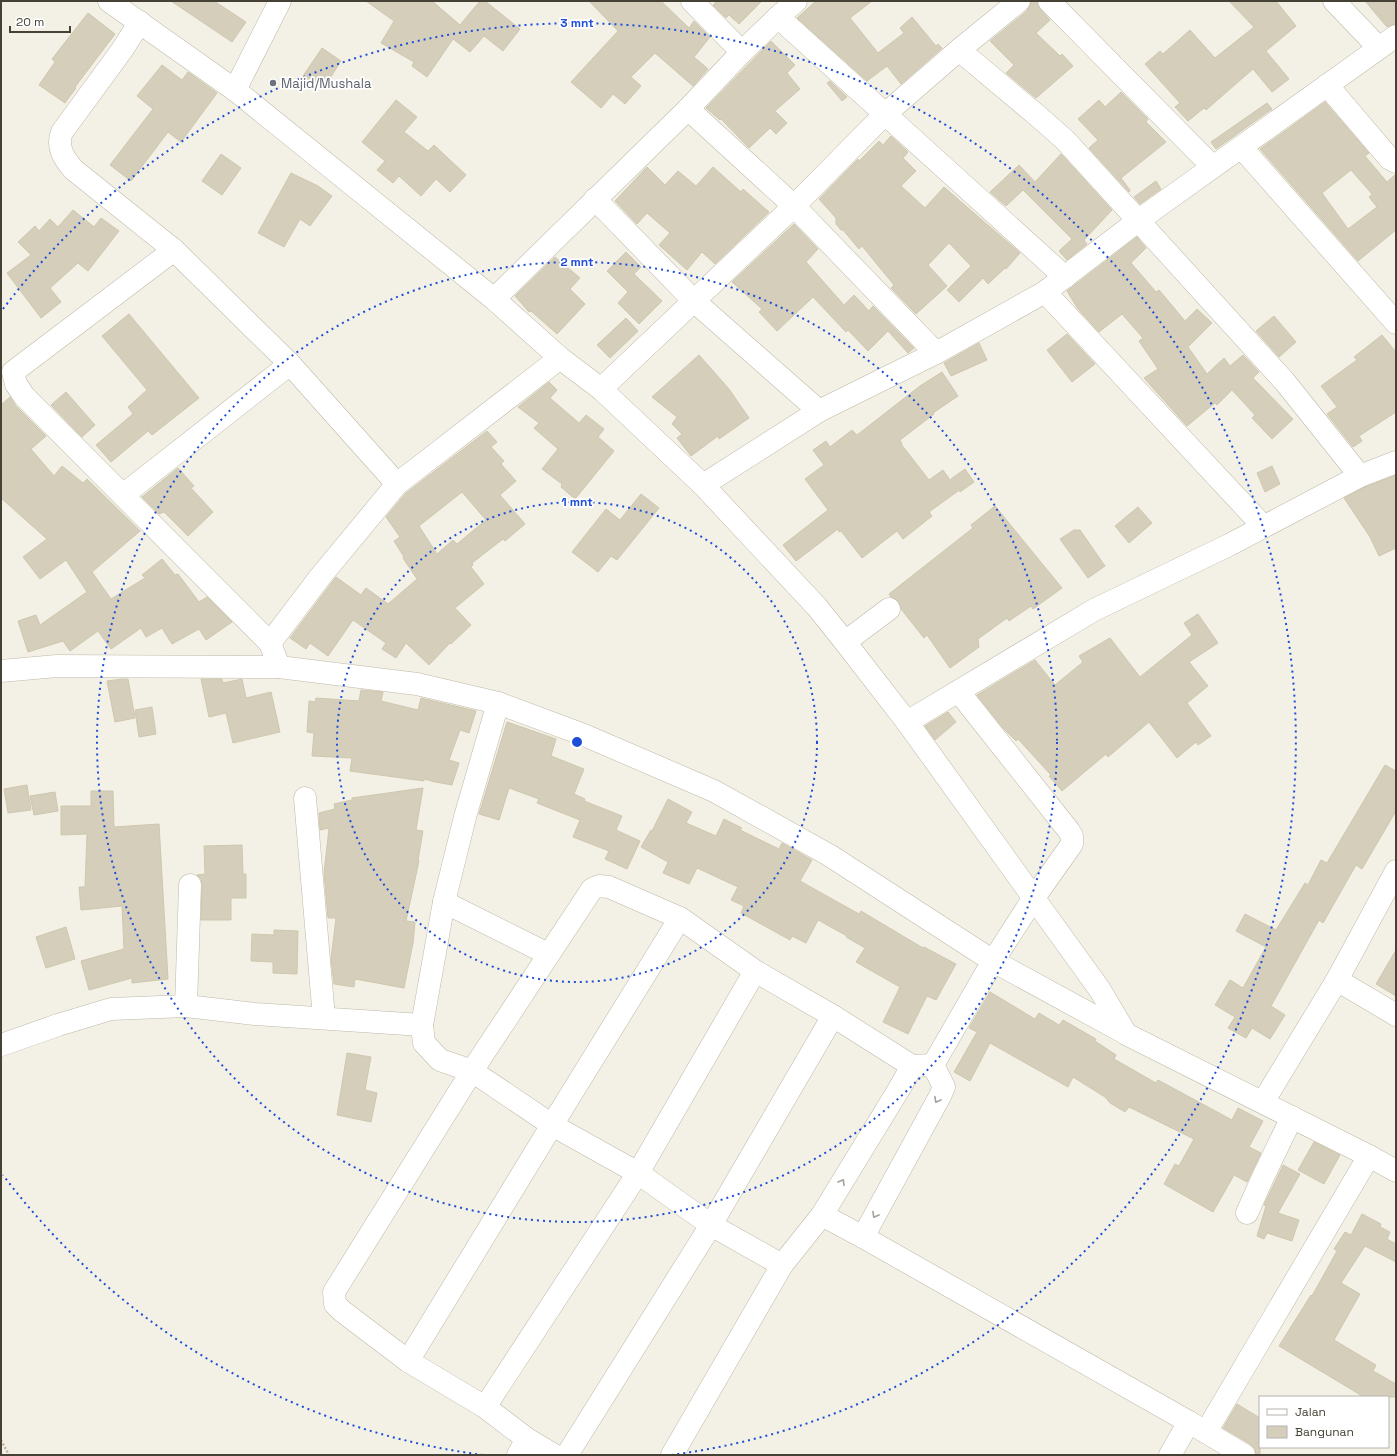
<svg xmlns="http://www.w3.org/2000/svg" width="1397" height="1456" font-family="'Space Grotesk',sans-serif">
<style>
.building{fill:#d4cebb;stroke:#cfc7ae;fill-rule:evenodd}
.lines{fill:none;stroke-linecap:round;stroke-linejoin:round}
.minor-casing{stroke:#beb9a8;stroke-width:23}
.path{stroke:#c0b899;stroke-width:2.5;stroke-dasharray:2 2;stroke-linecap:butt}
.minor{stroke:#fff;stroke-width:22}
.oneway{stroke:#a2a09a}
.ring{fill:none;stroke:#1d4ed8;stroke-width:2;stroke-dasharray:2 4}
.worship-dot{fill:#6b7280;stroke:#fff;stroke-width:1.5}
.labels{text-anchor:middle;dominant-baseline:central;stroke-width:3.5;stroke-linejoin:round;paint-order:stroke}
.worship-label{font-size:13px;fill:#5b616d;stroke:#fff;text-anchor:start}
.centre{fill:#1d4ed8;stroke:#fff;stroke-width:2}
.ring-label{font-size:12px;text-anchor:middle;font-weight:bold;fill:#1d4ed8;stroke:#fff;stroke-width:3.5;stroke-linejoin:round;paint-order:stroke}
</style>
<rect width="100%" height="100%" fill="#f3f0e5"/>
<g class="building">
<polygon points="171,1 214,1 246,22 232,42"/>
<polygon points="366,1 432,1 460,25 480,1 485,1 520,29 503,51 484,36 470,52 453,39 427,77 412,66 414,62 381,43 394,21"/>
<polygon points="589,1 661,1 689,28 694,21 710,37 694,57 708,69 693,86 655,53 631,77 641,86 625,104 613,94 601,108 571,82 618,31"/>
<polygon points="715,1 762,1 739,24 729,15 726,18 713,5 716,2"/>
<polygon points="816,1 872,1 850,18 878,53 904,33 900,28 912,17 936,46 938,44 942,48 901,84 887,66 867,81 797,18"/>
<polygon points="1031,1 1037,1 1040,9 1050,20 1036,33 1060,56 1062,54 1073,66 1036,98 1006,73 1014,65 990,41 1027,11 1030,6"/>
<polygon points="1229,1 1276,1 1296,26 1266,51 1289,79 1272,92 1253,69 1206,110 1204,108 1188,121 1175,107 1180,103 1145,64 1160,51 1163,54 1190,30 1215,58 1254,27"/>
<polygon points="1365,1 1396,1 1396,24 1387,27"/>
<polygon points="88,13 115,34 75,87 76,88 65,103 39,85 55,62 52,59"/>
<polygon points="771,41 795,65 787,73 800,89 775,111 787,123 776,134 770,128 749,148 721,119 720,120 706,108"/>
<polygon points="322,48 341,61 323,89 303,76"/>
<polygon points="162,65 182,80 188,72 217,93 181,142 168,132 131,181 110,165 153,109 137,96"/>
<polygon points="830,81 847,97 842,101 827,83"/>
<polygon points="1121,92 1148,119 1146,122 1166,142 1121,178 1130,190 1129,192 1089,148 1098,140 1078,119 1099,100 1105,107"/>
<polygon points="396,100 417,117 404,132 428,151 434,145 466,175 450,192 436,179 421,196 399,176 393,183 377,170 385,161 362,142"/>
<path d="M1325,102L1369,153L1365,156L1387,182L1396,174V230L1358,261L1260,149ZM1351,170L1372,194L1369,197L1377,207L1348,229L1322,193Z"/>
<polygon points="1267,103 1272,109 1216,149 1211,142"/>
<polygon points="891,136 908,152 903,158 916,171 901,186 925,208 944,187 1020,253 1006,269 1005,268 988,284 983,278 959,302 947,290 971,266 949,243 928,265 947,286 916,314 891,288 894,285 862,246 859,249 843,230 841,230 836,224 836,218 819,199 858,159 859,161 879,141 883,145"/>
<polygon points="221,154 241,168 222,195 202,181"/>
<polygon points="1061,154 1112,210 1084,240 1087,244 1067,260 1059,251 1072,239 1023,190 1006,206 990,192 1019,165 1035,182"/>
<polygon points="647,167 665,185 678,171 696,186 713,167 741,192 743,189 769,212 715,264 702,252 687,270 659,245 670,233 647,213 637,224 615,201"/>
<polygon points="291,173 318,186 332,196 310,226 300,219 284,247 258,233"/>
<polygon points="1156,181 1161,189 1140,204 1134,197"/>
<polygon points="73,210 94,227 101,218 119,231 88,271 78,263 50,288 61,302 41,318 7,273 31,255 18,242 35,226 39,231 50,219 58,227"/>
<polygon points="794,224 818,249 806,262 844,305 854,295 869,311 873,306 914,348 908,353 888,331 868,351 848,330 846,332 813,297 777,331 759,312 762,309 732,282"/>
<polygon points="1137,237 1146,248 1131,263 1156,292 1159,290 1185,321 1197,309 1212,323 1188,347 1207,374 1224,358 1230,366 1243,355 1259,372 1253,378 1293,419 1272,439 1252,418 1255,415 1232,390 1217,405 1215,403 1187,426 1144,378 1158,369 1139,341 1143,338 1122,314 1099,332 1078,309 1067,291"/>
<polygon points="626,252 641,267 634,274 662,301 639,324 618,303 628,292 607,271"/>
<polygon points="555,257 580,278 570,289 585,304 557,334 531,311 529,312 515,296"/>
<polygon points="129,314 199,398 152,435 148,431 111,462 96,445 133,414 128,407 147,390 102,336"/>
<polygon points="1274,316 1296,342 1279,357 1256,331"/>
<polygon points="626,318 638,331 610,358 597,345"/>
<polygon points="1067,334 1095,364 1072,382 1047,350"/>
<polygon points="1382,335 1396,352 1396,412 1359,436 1362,441 1353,447 1327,414 1337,407 1321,386 1357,360 1354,357"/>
<polygon points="979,343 987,360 951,376 944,363"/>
<polygon points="699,355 729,389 749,418 719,439 718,436 691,456 677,438 682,434 672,424 677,417 652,397"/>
<polygon points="942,372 958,396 933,413 934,414 900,440 902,444 901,444 929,480 943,470 958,491 929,512 932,516 903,539 897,531 862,558 841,531 839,532 838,529 796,561 783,545 828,510 805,479 824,465 813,450 826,441 830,447 852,430 857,435 920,386"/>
<polygon points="549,382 557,390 550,398 579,423 586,415 604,429 598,437 614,451 575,499 561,487 562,484 542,469 558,449 534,428 539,423 518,407"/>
<polygon points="66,392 95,425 82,437 51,405"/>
<polygon points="10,397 15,405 46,436 31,449 54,476 62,466 83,483 87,479 140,531 92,572 111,599 145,578 142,575 162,559 175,575 178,574 199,602 207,597 232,622 206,640 199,629 172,644 162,628 146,637 141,628 111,649 98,631 70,651 63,641 28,652 18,621 36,615 40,625 87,592 66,560 40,579 23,557 47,539 1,498 1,405"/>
<path d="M487,431L497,442L491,447L504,461L501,464L516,481L500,495L525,524L505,541L503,539L472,563L473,565L471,567L484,584L455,608L471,625L451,644L450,643L429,665L406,643L396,658L382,649L386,643L353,620L328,656L310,643L306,649L290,638L336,577L361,595L366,588L388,604L417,579L403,558L404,557L394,541L400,537L386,517L406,493ZM462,492L486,520L457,544L453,540L437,554L419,526Z"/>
<polygon points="1272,466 1280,484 1265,492 1257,473"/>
<polygon points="178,468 194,486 191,488 213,512 188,536 164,512 159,514 142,497"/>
<polygon points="965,469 974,482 960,492 951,479"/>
<polygon points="1396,475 1396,548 1379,556 1370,537 1344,498 1365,487"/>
<polygon points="641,494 659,508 617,560 611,556 598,572 572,552 606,509 620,520"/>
<polygon points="995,506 1062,588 1033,609 1031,606 1009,621 1007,618 978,639 979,647 950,668 927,635 924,638 901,609 899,601 891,597 889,594 973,528 971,525"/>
<polygon points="1138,507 1152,523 1129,543 1115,526"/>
<polygon points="1074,530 1080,530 1105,566 1088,578 1060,539"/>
<polygon points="1198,614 1218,643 1189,662 1208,686 1187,703 1211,736 1198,745 1196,742 1177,758 1149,722 1108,757 1106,754 1062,791 1049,776 1051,775 1018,739 1016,741 1003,728 977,695 1035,660 1055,685 1083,662 1079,656 1110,638 1140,677 1192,635 1184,623"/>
<polygon points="122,679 128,679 135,718 115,722 107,681"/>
<polygon points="201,679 222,679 223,683 242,679 246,698 271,692 280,732 233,743 226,713 209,717"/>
<polygon points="361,690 383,692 381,701 418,710 421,698 476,711 469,733 460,730 449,760 459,763 452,785 435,782 424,779 424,781 350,771 352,758 312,756 314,733 307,732 309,701 315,702 316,698 359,701"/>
<polygon points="152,707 156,734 139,737 135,710"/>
<polygon points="948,712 956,722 935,740 925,726"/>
<polygon points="507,722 556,739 551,756 584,769 574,794 585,799 584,801 622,816 616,830 640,841 627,869 605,859 609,851 573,837 580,820 537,803 539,799 509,788 499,820 479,814"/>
<polygon points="1385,765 1396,771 1396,811 1362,869 1356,865 1323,923 1319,920 1271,1006 1285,1015 1270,1039 1252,1028 1246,1038 1228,1028 1235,1017 1215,1005 1230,980 1243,988 1266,947 1236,931 1245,914 1276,930 1305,883 1308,885 1321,860 1327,863"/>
<polygon points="27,785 31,810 8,813 4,789"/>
<polygon points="423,788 416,830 423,831 418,860 419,861 406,921 415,922 413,943 404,988 355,979 354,987 334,984 331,959 336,918 328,918 324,873 329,828 320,830 319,813 335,809 334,804 352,800 352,798"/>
<polygon points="91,791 113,791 114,827 159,824 168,979 132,983 132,978 89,990 81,961 124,949 122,906 81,910 79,887 85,887 87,834 61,835 61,806 91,806"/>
<polygon points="55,792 58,811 34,815 30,796"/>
<polygon points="668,799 692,812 686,823 716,836 724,819 742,828 740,830 779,849 782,843 812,860 800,881 859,914 861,911 923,948 924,947 956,964 936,1000 927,996 908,1034 883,1022 900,987 856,962 865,948 846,937 847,936 818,920 806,943 792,936 790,940 741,913 744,906 731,900 738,887 697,868 689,884 663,873 668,862 641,847 651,830 652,831"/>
<polygon points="242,845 243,874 246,874 246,898 231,898 231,920 201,920 202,885 201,879 197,875 205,874 204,846"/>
<polygon points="66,927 75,959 46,968 36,937"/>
<polygon points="274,930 298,931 297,974 273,973 273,962 251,961 252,934 274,935"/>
<polygon points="1396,950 1396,996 1376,984"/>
<polygon points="990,992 1035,1019 1039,1013 1059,1025 1063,1020 1096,1039 1095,1041 1116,1055 1114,1059 1156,1083 1158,1080 1232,1120 1238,1108 1263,1121 1249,1147 1261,1153 1247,1182 1234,1175 1213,1212 1164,1184 1175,1164 1179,1166 1194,1139 1129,1107 1125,1112 1110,1103 1105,1097 1073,1077 1068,1087 990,1043 970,1081 954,1072 977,1032 969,1028"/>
<polygon points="347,1053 371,1057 365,1090 377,1093 371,1122 337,1115"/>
<polygon points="1314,1142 1340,1155 1324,1184 1298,1170"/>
<polygon points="1283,1165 1300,1174 1278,1213 1299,1220 1292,1241 1267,1233 1264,1239 1257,1236 1266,1206 1264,1205"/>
<polygon points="1362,1214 1381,1224 1380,1227 1390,1232 1387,1239 1396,1244 1396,1262 1365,1246 1341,1283 1360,1294 1334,1340 1376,1365 1373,1371 1396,1384 1396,1397 1364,1397 1279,1346 1311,1295 1312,1296 1337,1251 1334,1249 1345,1232 1351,1235"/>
<polygon points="1237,1404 1260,1418 1260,1455 1256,1455 1255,1449 1250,1444 1223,1428"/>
</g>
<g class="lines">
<defs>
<g id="minor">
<polyline points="109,1 235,90 494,299 560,358 601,389 703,485 817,607 845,642 907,722 1100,990 1126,1034 1369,1156 1396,1171"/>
<polyline points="692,1 742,52"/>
<polyline points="1049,1 1213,167"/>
<polyline points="1334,1 1379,48"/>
<polyline points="778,17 796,1"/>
<path d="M140,22L122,50L62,132C56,147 64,159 74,170L174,250L290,364L397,484"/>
<polyline points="959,50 1039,117 1065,140 1285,382 1360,476"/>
<polyline points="1327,85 1390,159 1396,162"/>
<polyline points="235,90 280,1"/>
<polyline points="688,109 794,206 936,353"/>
<polyline points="1241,147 1396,323"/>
<polyline points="595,199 694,301 819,411"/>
<polyline points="174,250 13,372 16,384 24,396 270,643 279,667"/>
<polyline points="1045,292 1263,526"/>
<polyline points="494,299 688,109 742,52 778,17 1065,277"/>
<polyline points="601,389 794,206 884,115 959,50 1019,1"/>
<polyline points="703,485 819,411 936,353 1045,292 1139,220 1396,36"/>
<polyline points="123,495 290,364"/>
<polyline points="845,642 889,609"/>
<polyline points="270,643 320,577 397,484 560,358"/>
<polyline points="1,671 57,666 279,667 417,684 498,703 584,735 714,791 829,855 993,961 1125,1033"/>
<polyline points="498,703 465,817 444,902 422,1025 424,1043 440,1060 472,1071 552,1125 638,1173 711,1225 782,1265"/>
<polyline points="907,722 1094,610 1229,545 1360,476 1396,462"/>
<polyline points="305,798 324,1018"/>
<polyline points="444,902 548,954"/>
<polyline points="1337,980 1396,1015"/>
<polyline points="186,1006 190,885"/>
<polyline points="1,1045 58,1025 111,1009 186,1006 255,1014 422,1025"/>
<polyline points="933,1065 993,961 1033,899 1072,844 1072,836 1069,831 959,692"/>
<polyline points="1263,1102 1337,980 1396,871"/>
<polyline points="1247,1213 1263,1177 1292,1117"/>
<polyline points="822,1215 863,1237 1189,1422 1244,1455"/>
<polyline points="863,1237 940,1096 944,1087 933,1065"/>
<polyline points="408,1361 552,1125 680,918"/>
<polyline points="485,1407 638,1173 755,971"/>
<polyline points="1206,1432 1369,1156"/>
<polyline points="518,1455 527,1439"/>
<polyline points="554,1455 527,1439 485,1407 408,1361 342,1311 335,1304 334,1292 472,1071 592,889 599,886 609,887 680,918 755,971 833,1016 912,1066"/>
<polyline points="567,1455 711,1225 833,1016"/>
<polyline points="672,1455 782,1265 822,1215 899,1089 912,1066 933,1065"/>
<polyline points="1170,1455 1189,1422"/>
</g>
</defs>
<use href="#minor" class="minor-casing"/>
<polyline class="path" points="1,1440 9,1455"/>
<use href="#minor" class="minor"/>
</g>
<defs><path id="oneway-chevron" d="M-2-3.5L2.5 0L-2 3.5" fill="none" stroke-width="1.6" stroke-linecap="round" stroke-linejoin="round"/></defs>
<g class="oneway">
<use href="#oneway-chevron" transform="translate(937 1100) rotate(118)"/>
<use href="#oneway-chevron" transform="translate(842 1182) rotate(-59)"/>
<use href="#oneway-chevron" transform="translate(875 1215) rotate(119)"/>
</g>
<g class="ring">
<circle cx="577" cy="742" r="240"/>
<circle cx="577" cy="742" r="480"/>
<path d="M483 1455A719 719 0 0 1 3 1175M3 309A719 719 0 1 1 671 1455"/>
</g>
<circle class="worship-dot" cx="273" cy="83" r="4"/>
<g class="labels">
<g class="worship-label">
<text x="281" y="83">Majid/Mushala</text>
</g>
</g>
<circle cx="577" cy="742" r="6" class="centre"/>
<g class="ring-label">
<text x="577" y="27">3 mnt</text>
<text x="577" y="266">2 mnt</text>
<text x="577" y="506">1 mnt</text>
</g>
<rect width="1397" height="1456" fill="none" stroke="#454135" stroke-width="4"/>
<rect x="1259" y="1396" width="130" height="52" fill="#ffffff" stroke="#b5b3ae"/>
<rect x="1267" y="1409" width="20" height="6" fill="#ffffff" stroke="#b5b3ae"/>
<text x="1295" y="1416" font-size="12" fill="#454135">Jalan</text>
<rect x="1267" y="1426" width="20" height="12" fill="#d4cebb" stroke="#b5b3ae"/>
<text x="1295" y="1436" font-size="12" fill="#454135">Bangunan</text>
<path d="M10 26v6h60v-6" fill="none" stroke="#454135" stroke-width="2"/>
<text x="16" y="26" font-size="12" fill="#454135" stroke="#ffffff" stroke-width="3" paint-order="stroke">20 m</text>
</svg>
